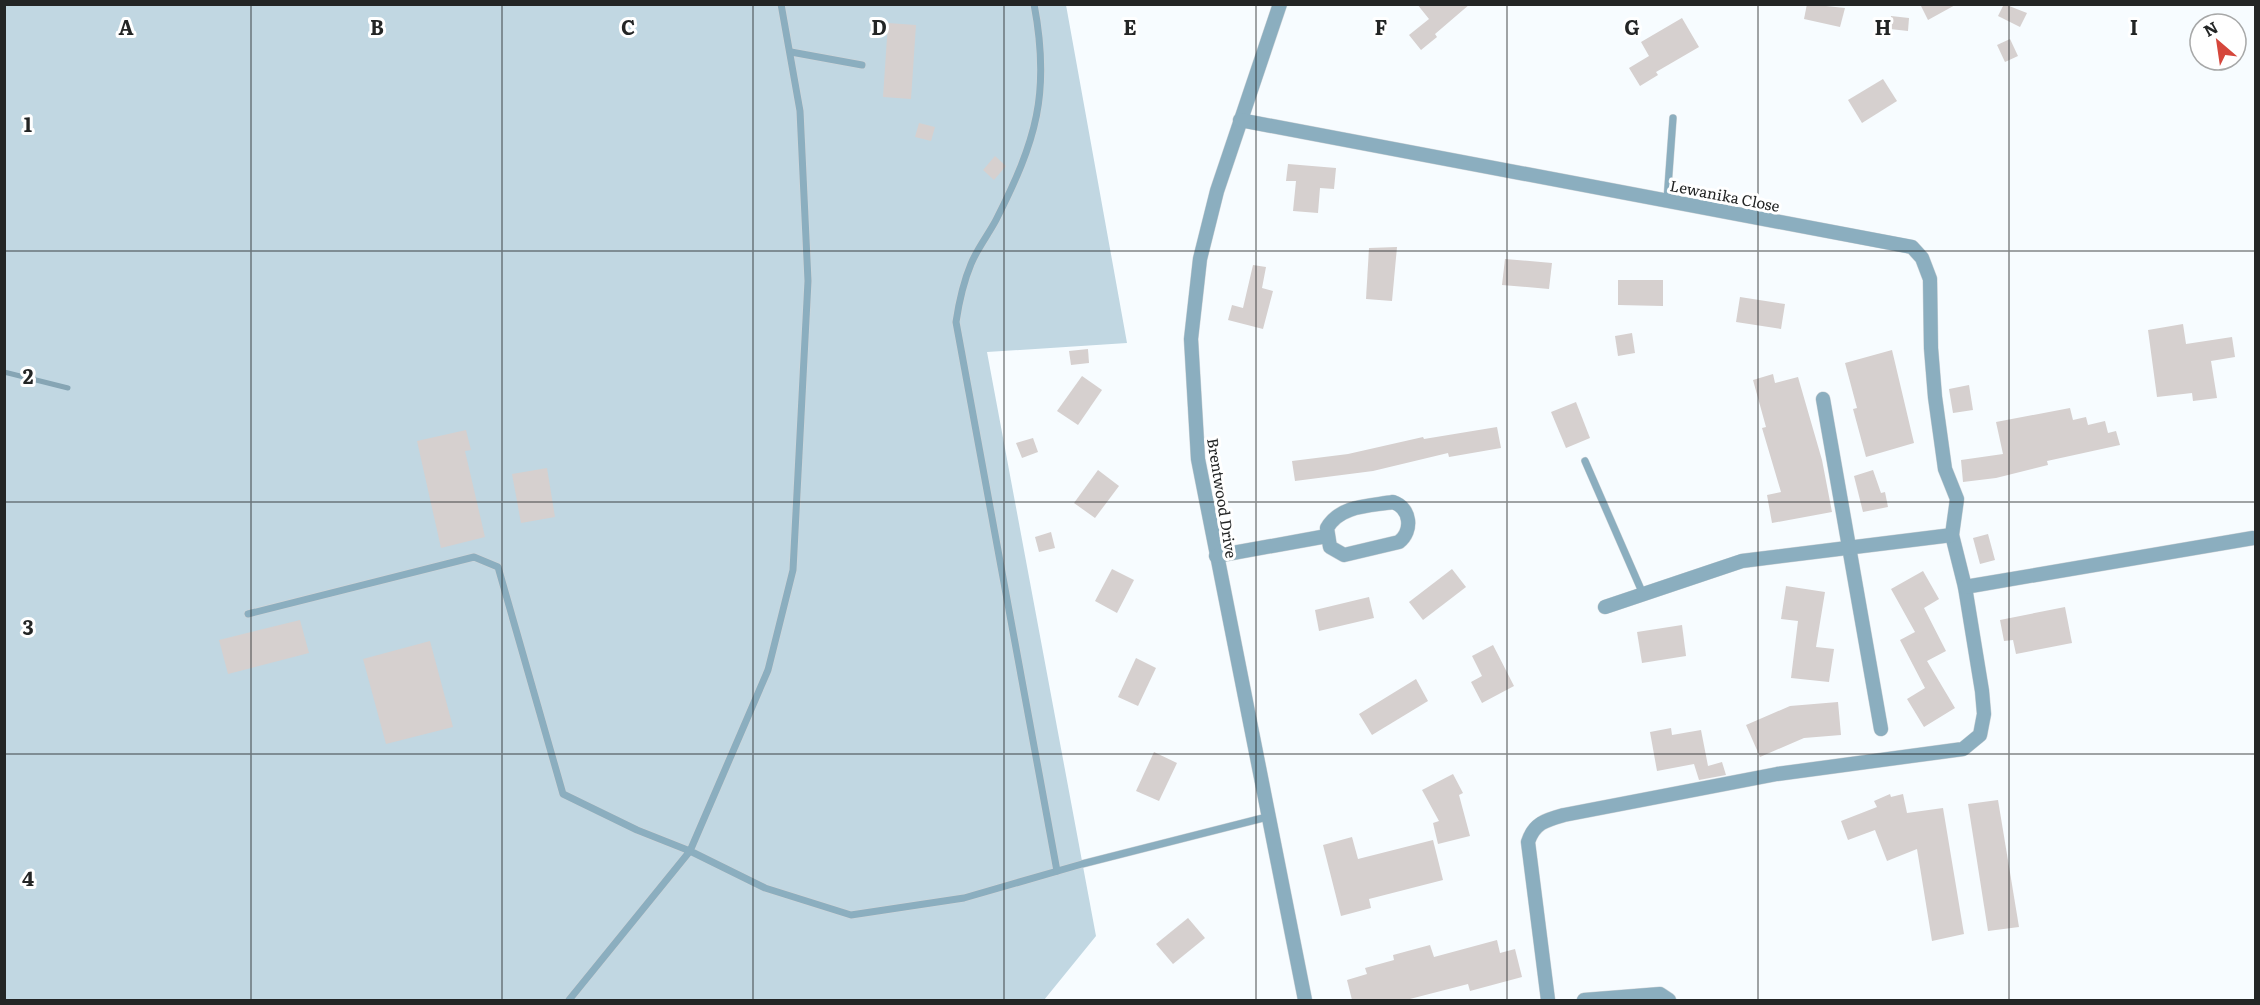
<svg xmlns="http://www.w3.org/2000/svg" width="2260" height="1005" font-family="Literata,serif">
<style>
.green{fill:#c1d7e2}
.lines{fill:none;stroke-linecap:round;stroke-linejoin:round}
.stream{stroke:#86a5b4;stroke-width:5}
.building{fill:#d6d0cf}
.service-casing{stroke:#d1d5d8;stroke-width:8}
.minor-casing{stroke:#d1d5d8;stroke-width:15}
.service{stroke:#8baebf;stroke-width:7}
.minor{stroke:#8baebf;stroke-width:14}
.grid{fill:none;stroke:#232525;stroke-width:1.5;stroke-opacity:0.55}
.labels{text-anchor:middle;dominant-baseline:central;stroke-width:6;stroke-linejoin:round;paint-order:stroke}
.street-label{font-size:15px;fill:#232525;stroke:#fff}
.grid-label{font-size:20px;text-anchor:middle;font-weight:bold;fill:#232525;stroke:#fff;stroke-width:6;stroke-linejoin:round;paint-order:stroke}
</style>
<rect width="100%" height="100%" fill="#f7fcff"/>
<polygon class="green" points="5,5 1066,5 1127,343 987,352 1096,936 1044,1000 5,1000"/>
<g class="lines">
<polyline class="stream" points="4,372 68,388"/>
</g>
<g class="building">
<polygon points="1417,4 1470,4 1435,34 1437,37 1421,50 1409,35 1429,19"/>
<polygon points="1807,4 1845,8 1840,27 1804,19"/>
<polygon points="1920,4 1957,4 1928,20"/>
<polygon points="2004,4 2027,13 2020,27 1998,16"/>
<polygon points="1891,16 1909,18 1908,31 1890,29"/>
<polygon points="1682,18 1699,47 1656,72 1658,75 1640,86 1629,68 1649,56 1641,42"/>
<polygon points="888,23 916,25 911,99 883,97"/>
<polygon points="2010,39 2018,56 2005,62 1997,45"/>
<polygon points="1883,79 1897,101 1862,123 1848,100"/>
<polygon points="919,123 935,127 931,141 915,137"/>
<polygon points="995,156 1006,166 994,180 983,170"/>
<polygon points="1288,164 1336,168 1334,189 1320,188 1318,213 1293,211 1296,181 1286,181"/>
<polygon points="1397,247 1392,301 1366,299 1369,248"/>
<polygon points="1505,259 1552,263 1549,289 1502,285"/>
<polygon points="1253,265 1266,267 1262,288 1273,291 1263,329 1228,320 1232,305 1243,308"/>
<polygon points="1618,280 1663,280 1663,306 1618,305"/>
<polygon points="1740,297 1785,304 1781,329 1736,322"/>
<polygon points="2183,324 2186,344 2232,337 2235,357 2211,361 2217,398 2193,401 2192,393 2157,397 2148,330"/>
<polygon points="1632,333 1635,353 1618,356 1615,336"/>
<polygon points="1088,349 1089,363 1071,365 1069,351"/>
<polygon points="1892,350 1914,443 1866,457 1853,409 1857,408 1845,363"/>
<polygon points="1773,374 1775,383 1798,377 1822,460 1832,512 1772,523 1767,495 1781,492 1762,428 1766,427 1753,380"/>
<polygon points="1082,376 1102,390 1078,425 1057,411"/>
<polygon points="1969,385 1973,410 1953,413 1949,389"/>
<polygon points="1576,402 1590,438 1566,448 1551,412"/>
<polygon points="2070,408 2073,420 2086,417 2088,425 2105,421 2108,433 2116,431 2120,445 2047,461 2048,465 1996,478 1963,482 1961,460 2003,454 1996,422"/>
<polygon points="1497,427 1501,448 1449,457 1448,453 1373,471 1295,481 1292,461 1348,454 1423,437 1424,439"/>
<polygon points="466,430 471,450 465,451 485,537 441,548 417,441"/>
<polygon points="1033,438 1038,452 1022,458 1016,443"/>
<polygon points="547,468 555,517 521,523 512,474"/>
<polygon points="1098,470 1119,486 1095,518 1074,503"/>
<polygon points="1873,470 1881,493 1885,492 1888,507 1863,512 1854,476"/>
<polygon points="1051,532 1055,548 1039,552 1035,537"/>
<polygon points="1988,534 1995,560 1980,564 1973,538"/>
<polygon points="1112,569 1134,580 1117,613 1095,601"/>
<polygon points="1452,569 1466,587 1423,620 1409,602"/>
<polygon points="1923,571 1939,599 1924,608 1946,651 1927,661 1955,708 1924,727 1907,699 1925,688 1900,640 1915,632 1891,589"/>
<polygon points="1786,586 1825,592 1816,647 1834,649 1829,682 1791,678 1798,621 1781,619"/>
<polygon points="1369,597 1374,618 1319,631 1315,610"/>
<polygon points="2065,607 2072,643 2016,654 2013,640 2004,641 2000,620"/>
<polygon points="300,620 309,653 228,674 219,640"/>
<polygon points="1682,625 1686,656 1642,663 1637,632"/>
<polygon points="430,641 453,727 386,744 363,659"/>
<polygon points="1493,645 1514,686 1482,703 1471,682 1482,676 1472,656"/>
<polygon points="1136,658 1156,668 1138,706 1118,697"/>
<polygon points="1416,679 1428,701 1372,735 1359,714"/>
<polygon points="1838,702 1841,735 1804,738 1760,757 1746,725 1790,706"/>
<polygon points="1671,728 1672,735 1701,730 1708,766 1722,762 1726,775 1699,780 1694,764 1657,771 1650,732"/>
<polygon points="1154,752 1177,763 1159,801 1136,791"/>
<polygon points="1453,774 1463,793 1459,795 1470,836 1438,844 1433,823 1439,821 1422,790"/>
<polygon points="1890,794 1891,797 1903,794 1907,813 1943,808 1964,934 1932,941 1917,849 1887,861 1875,830 1848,840 1841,821 1877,807 1874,801"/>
<polygon points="1998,800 2019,927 1988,931 1968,804"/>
<polygon points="1352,837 1358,859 1433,840 1443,880 1369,899 1371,908 1341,916 1323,845"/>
<polygon points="1188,918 1205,938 1173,964 1156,944"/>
<polygon points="1497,940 1500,953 1515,949 1522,977 1470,991 1468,984 1406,1000 1352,1000 1347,980 1367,974 1365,968 1394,960 1393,955 1430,945 1434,957"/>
</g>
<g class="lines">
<defs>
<g id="service">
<polyline points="781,4 800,111 808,281 793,570 768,670 690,851 765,888 851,915 964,898 1082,864 1267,817"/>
<path d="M1034,4C1051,93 1036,141 996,220C988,235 977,249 971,264C963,283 959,302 956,322L1057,871"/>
<polyline points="791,52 862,65"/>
<polyline points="1667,200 1673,118"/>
<polyline points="1585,461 1643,594"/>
<polyline points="248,614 474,557 498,567 563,794 637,830 690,851 569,1000"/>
</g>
<g id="minor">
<polyline points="1280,4 1217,191 1200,259 1191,339 1198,459 1305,1000"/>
<path d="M1240,120L1912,247L1922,258L1930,279L1931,348L1935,397L1945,469L1957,499L1952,535L1965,587L1982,691L1984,714L1980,735L1963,749L1777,774L1564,815C1546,820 1534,823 1528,842L1548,1000"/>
<polyline points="1823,399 1881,729"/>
<path d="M1393,502C1411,508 1413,531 1399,542L1344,555L1330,547L1327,528C1340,505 1370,506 1393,502Z"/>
<polyline points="1216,556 1327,536"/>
<polyline points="1965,587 2253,538"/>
<polyline points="1605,607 1742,561 1952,535"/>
<polyline points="1584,1000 1660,994 1669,1000"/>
</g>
</defs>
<use href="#service" class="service-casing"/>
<use href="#minor" class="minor-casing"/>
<use href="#service" class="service"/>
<use href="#minor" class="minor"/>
</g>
<path class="grid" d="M251,4V1000M502,4V1000M753,4V1000M1004,4V1000M1256,4V1000M1507,4V1000M1758,4V1000M2009,4V1000M4,251H2256M4,502H2256M4,754H2256"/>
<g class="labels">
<g class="street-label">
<text transform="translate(1725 195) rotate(11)">Lewanika Close</text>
<text transform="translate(1223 498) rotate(81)">Brentwood Drive</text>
</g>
</g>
<g class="grid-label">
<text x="126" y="35">A</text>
<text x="377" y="35">B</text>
<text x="628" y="35">C</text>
<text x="879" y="35">D</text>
<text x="1130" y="35">E</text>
<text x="1381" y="35">F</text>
<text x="1632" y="35">G</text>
<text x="1883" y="35">H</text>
<text x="2134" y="35">I</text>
<text x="28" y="132">1</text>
<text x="28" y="384">2</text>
<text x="28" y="635">3</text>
<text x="28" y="886">4</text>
</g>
<rect width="2260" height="1005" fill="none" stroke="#232525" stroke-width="12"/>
<g transform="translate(2218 42) rotate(331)"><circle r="28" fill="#ffffff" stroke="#a7a8a8" stroke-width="1.5"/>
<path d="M0-4.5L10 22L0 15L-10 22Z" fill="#d5473c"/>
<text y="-9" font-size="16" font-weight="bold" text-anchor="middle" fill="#232525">N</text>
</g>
</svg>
